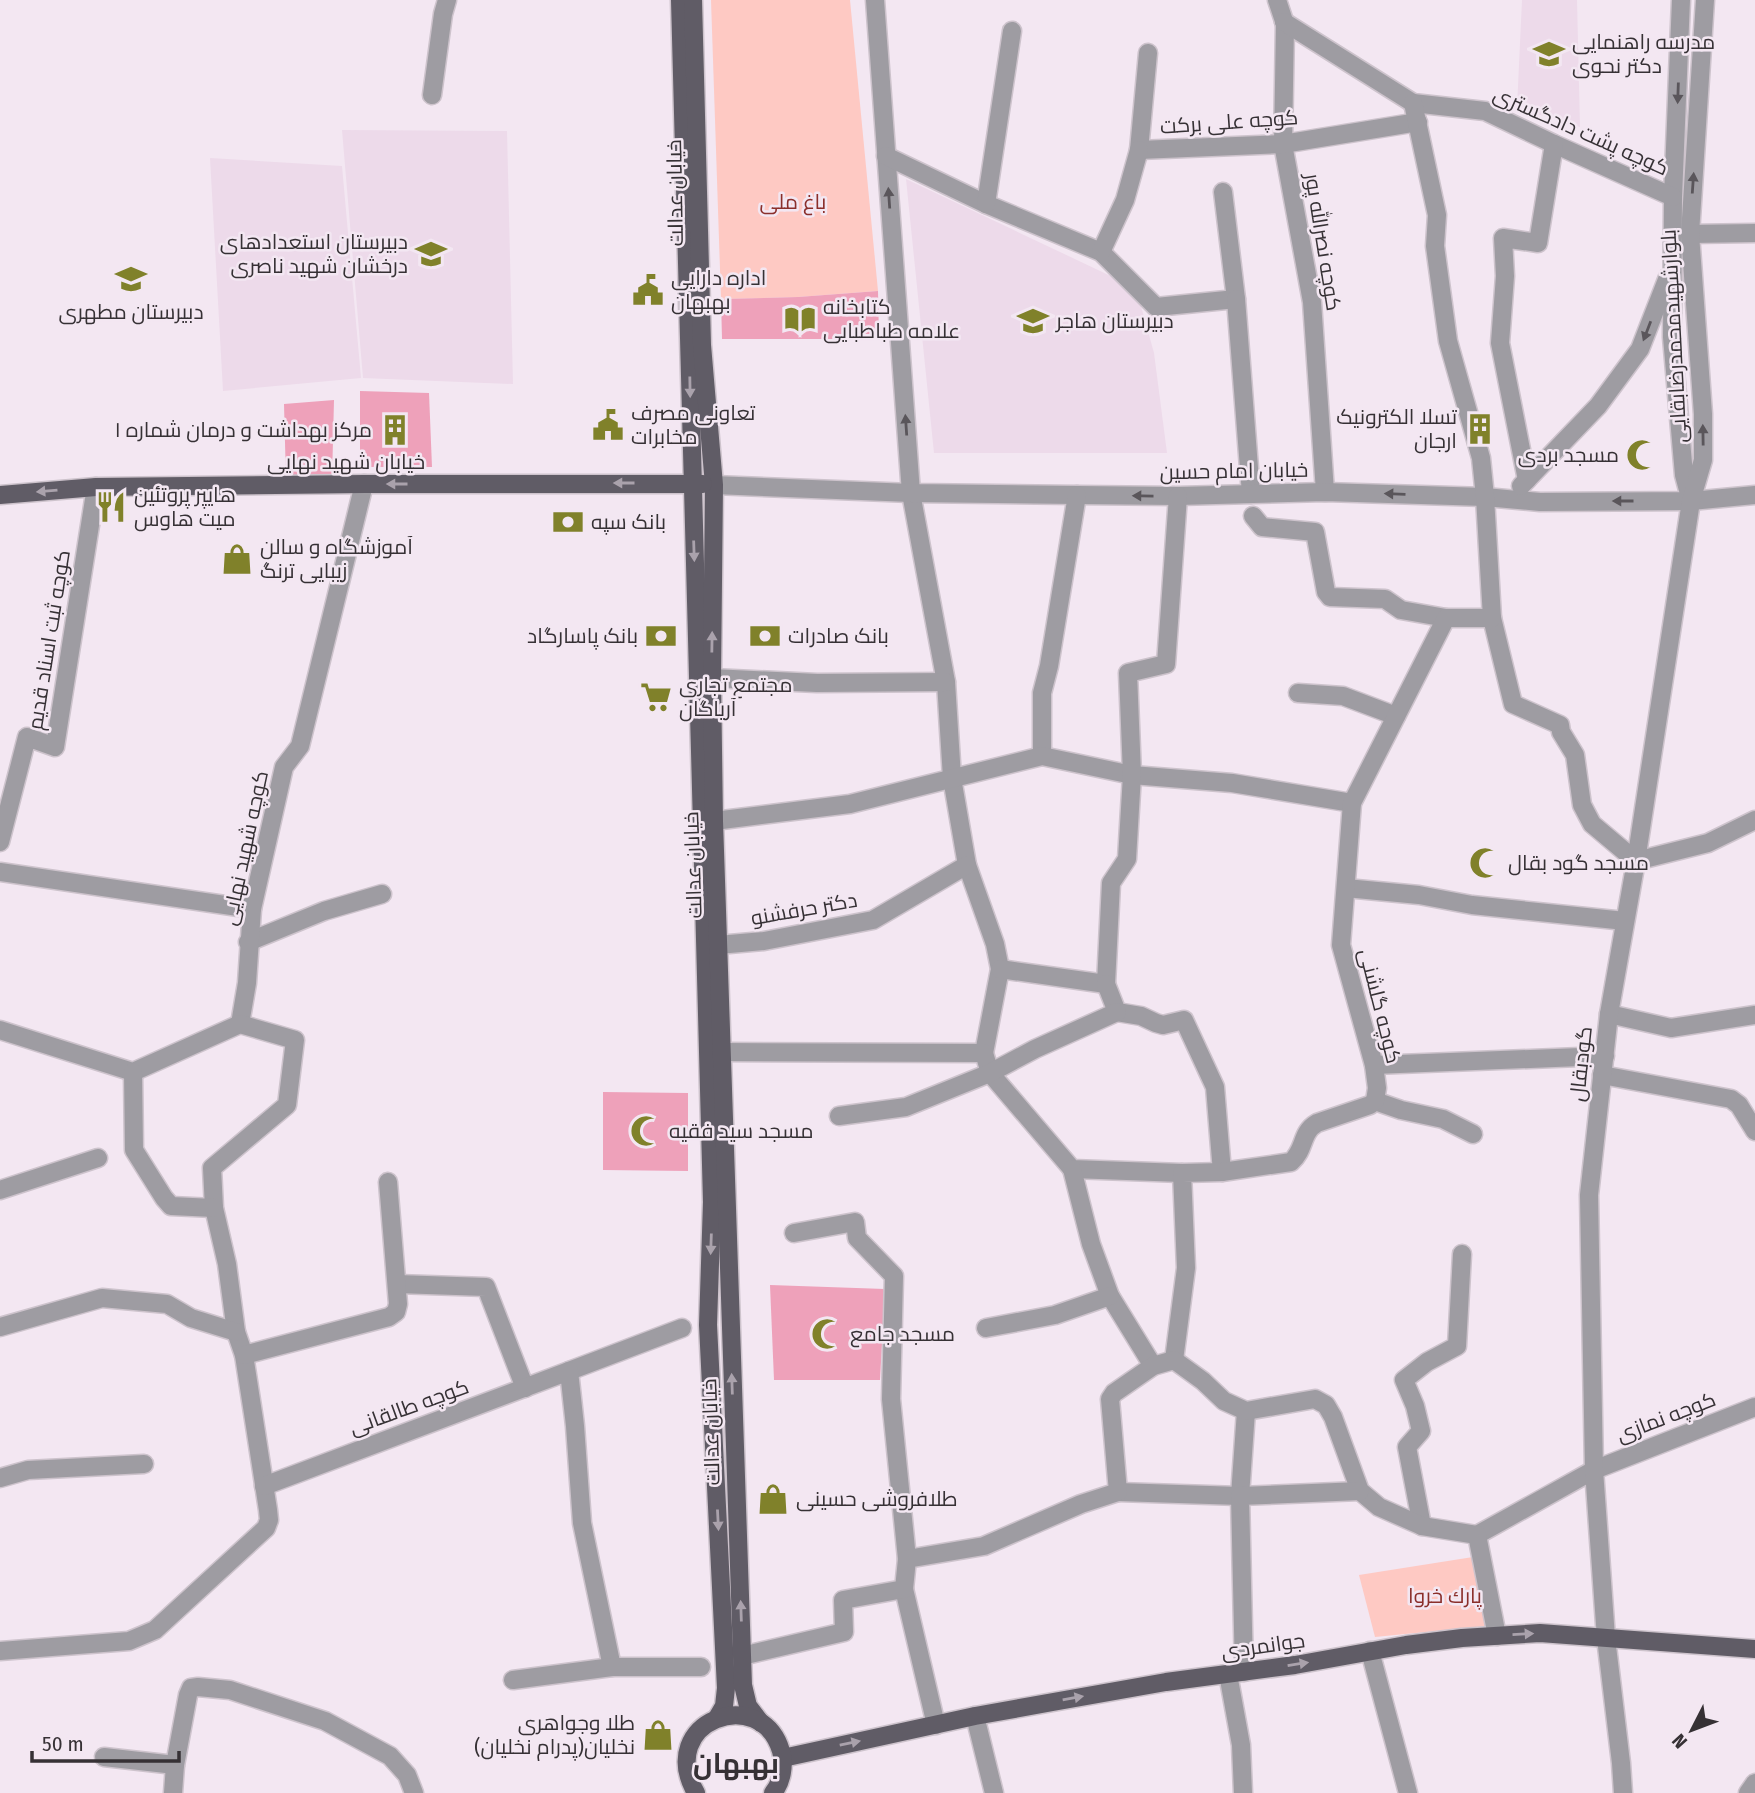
<svg xmlns="http://www.w3.org/2000/svg" width="1755" height="1793" font-family="'Fira Sans Condensed',Cairo,sans-serif">
<style>
.built{fill:#eddaea}
.green{fill:#fec9c3}
.building{fill:#eea1ba}
.lines{fill:none;stroke-linecap:round;stroke-linejoin:round}
.minor-casing{stroke:#cdc3cc;stroke-width:21}
.major-casing{stroke:#cdc3cc;stroke-width:21}
.minor{stroke:#9e9ca2;stroke-width:18}
.major{stroke:#605c66;stroke-width:18}
.oneway{fill:#5a565b}
.oneway2{fill:#aaa2ac}
.labels{text-anchor:middle;dominant-baseline:central;stroke-width:5;stroke-linejoin:round;paint-order:stroke}
.poi-label{font-size:21px;fill:#363135;stroke:#f3e7f2;text-anchor:start}
.street-label{font-size:21px;fill:#363135;stroke:#f3e7f2}
.park-label{font-size:21px;fill:#8b2f2b;stroke:#f3e7f2}
.district-label{font-size:28px;font-weight:bold;fill:#363135;stroke:#f3e7f2}
</style>
<rect width="100%" height="100%" fill="#f3e7f2"/>
<g class="built">
<polygon points="1522,0 1577,0 1580,127 1517,108"/>
<polygon points="342,130 507,131 513,384 363,378"/>
<polygon points="210,158 342,166 361,378 223,391"/>
<polygon points="906,179 1136,288 1154,353 1167,453 934,453"/>
</g>
<g class="green">
<polygon points="711,0 850,0 878,291 798,297 721,299"/>
<polygon points="1473,1557 1486,1626 1375,1637 1359,1575"/>
</g>
<g class="building">
<polygon points="878,291 879,339 722,339 721,299 798,297"/>
<polygon points="360,391 429,393 432,467 360,467"/>
<polygon points="334,400 332,480 286,481 284,404"/>
<polygon points="603,1092 688,1093 688,1171 603,1170"/>
<polygon points="770,1285 885,1289 880,1380 774,1380"/>
</g>
<g class="lines">
<defs>
<g id="minor">
<polyline points="875,0 911,493 946,682 952,778 967,865 995,944 1000,969 984,1053"/>
<polyline points="1277,0 1285,24 1283,144 1312,302 1325,492"/>
<polyline points="1681,0 1673,197 1672,337 1684,475 1691,501"/>
<polyline points="1284,22 1413,103 1485,111 1554,144 1673,197"/>
<polyline points="1148,53 1139,150 1283,144 1418,122"/>
<polyline points="432,95 443,14 447,0"/>
<polyline points="886,156 986,204 1101,252 1156,307 1236,299 1223,192"/>
<polyline points="986,204 1012,31"/>
<polyline points="1690,234 1755,233"/>
<polyline points="1101,252 1125,200 1139,150"/>
<polyline points="1236,299 1251,494"/>
<polyline points="1527,480 1500,343 1505,276 1503,238 1538,243 1554,144"/>
<polyline points="714,485 911,493 1077,495 1178,496 1325,492 1485,497 1540,502 1691,501 1755,495"/>
<polyline points="1521,486 1598,406 1640,349 1668,277"/>
<polyline points="1253,516 1262,527 1315,532 1326,592 1330,597 1385,599 1401,610 1446,618"/>
<polyline points="1492,618 1513,704 1560,725 1561,732 1575,755 1582,805 1592,824 1636,861 1708,843 1755,820"/>
<polyline points="712,678 817,683 946,682"/>
<polyline points="1298,693 1343,696 1396,716"/>
<polyline points="1042,756 1042,693 1049,666 1077,495"/>
<polyline points="714,821 850,804 1042,756 1132,775 1232,783 1352,803"/>
<polyline points="0,842 27,737 55,747 96,487"/>
<polyline points="0,872 252,909"/>
<polyline points="1346,888 1419,895 1472,905 1625,921"/>
<polyline points="248,942 324,911 382,894"/>
<polyline points="718,945 764,941 873,920 967,865"/>
<polyline points="1000,969 1106,984 1111,883 1127,859 1132,775 1128,673 1166,664 1178,496"/>
<polyline points="1106,984 1117,1012 1141,1016 1156,1023 1163,1025 1184,1020 1215,1087 1222,1172"/>
<polyline points="1609,1014 1671,1028 1755,1015"/>
<polyline points="240,1024 247,983 252,909 284,767 300,746 364,484"/>
<polyline points="0,1030 133,1072 240,1024 295,1040 287,1105 212,1168 214,1208 227,1264 236,1332 244,1355 268,1510 269,1520 266,1528 155,1630 129,1641 0,1651"/>
<polyline points="721,1052 984,1053 990,1073 1072,1169 1182,1173"/>
<polyline points="1374,1065 1605,1056"/>
<polyline points="133,1072 134,1150 164,1198 171,1206 214,1208"/>
<polyline points="1602,1075 1731,1099 1739,1105 1755,1131"/>
<polyline points="1375,1101 1401,1110 1443,1119 1473,1134"/>
<polyline points="839,1116 906,1107 990,1073 1035,1049 1117,1012"/>
<polyline points="1072,1169 1091,1244 1110,1296 1153,1366"/>
<polyline points="0,1190 98,1158"/>
<polyline points="794,1233 855,1222 857,1238 894,1276 891,1399 907,1559"/>
<polyline points="397,1284 486,1287 525,1388"/>
<polyline points="0,1327 102,1298 167,1304 191,1318 236,1332"/>
<polyline points="986,1328 1055,1315 1110,1296"/>
<polyline points="244,1355 389,1317 396,1312 398,1304 388,1182"/>
<path d="M1174,1360L1186,1268L1182,1173L1222,1172L1291,1162C1306,1149 1300,1133 1317,1123L1370,1105L1375,1101L1377,1088L1374,1065L1341,945L1352,803L1446,618H1492L1485,497L1481,458L1448,341L1435,246L1437,215L1413,103"/>
<polyline points="569,1371 682,1328"/>
<polyline points="0,1478 28,1470 144,1464"/>
<polyline points="264,1486 569,1371 575,1426 582,1523 612,1667"/>
<polyline points="1118,1492 1240,1496 1246,1411"/>
<polyline points="1422,1526 1407,1447 1421,1431 1415,1406 1404,1380 1427,1362 1457,1346 1462,1254"/>
<polyline points="1477,1535 1594,1470 1755,1407"/>
<polyline points="904,1589 936,1725"/>
<polyline points="1370,1651 1408,1793"/>
<polyline points="742,1656 844,1632 843,1600 904,1589 907,1559 984,1546 1081,1504 1118,1492 1110,1399 1114,1393 1153,1366 1174,1360 1203,1381 1224,1401 1246,1411 1315,1399 1326,1405 1333,1417 1360,1491 1379,1507 1422,1526 1477,1535 1497,1636"/>
<polyline points="1244,1672 1240,1496 1360,1491"/>
<polyline points="1228,1674 1241,1745 1243,1793"/>
<polyline points="513,1680 612,1667 701,1667"/>
<polyline points="975,1716 994,1793"/>
<polyline points="104,1757 175,1765"/>
<polyline points="173,1793 175,1765 188,1695 191,1688 198,1687 230,1690 325,1721 390,1756 407,1775 414,1793"/>
<polyline points="1623,1793 1621,1763 1606,1638 1594,1470 1589,1195 1609,1014 1636,861 1691,501 1703,460 1703,414 1690,234 1705,0"/>
<polyline points="1748,1793 1755,1783"/>
</g>
<g id="major">
<polyline points="680,0 712,1202 708,1325 726,1688 724,1706 717,1718"/>
<polyline points="693,0 702,345 714,485 712,678 714,821 743,1685 748,1706 761,1723"/>
<polyline points="0,495 96,487 364,484 703,484"/>
<polyline points="783,1758 975,1716 1053,1702 1166,1682 1295,1665 1406,1645 1462,1638 1540,1633 1755,1649"/>
<path d="M696,1793C655,1721 761,1683 781,1751C785,1765 782,1782 773,1793"/>
</g>
</defs>
<use href="#minor" class="minor-casing"/>
<use href="#major" class="major-casing"/>
<use href="#minor" class="minor"/>
<use href="#major" class="major"/>
</g>
<defs><path id="oneway-solid" d="M-6-.8H1V-3.2L6.5 0L1 3.2V.8H-6Z" transform="scale(1.75)"/></defs>
<g class="oneway">
<use href="#oneway-solid" transform="translate(1678 93) rotate(92)"/>
<use href="#oneway-solid" transform="translate(1693 183) rotate(-86)"/>
<use href="#oneway-solid" transform="translate(889 198) rotate(-94)"/>
<use href="#oneway-solid" transform="translate(1647 331) rotate(111)"/>
<use href="#oneway-solid" transform="translate(906 425) rotate(-94)"/>
<use href="#oneway-solid" transform="translate(1703 435) rotate(-91)"/>
<use href="#oneway-solid" transform="translate(1395 494) rotate(-178)"/>
<use href="#oneway-solid" transform="translate(1143 496) rotate(-179)"/>
<use href="#oneway-solid" transform="translate(1623 501) rotate(180)"/>
</g>
<g class="oneway2">
<use href="#oneway-solid" transform="translate(690 387) rotate(89)"/>
<use href="#oneway-solid" transform="translate(624 483) rotate(180)"/>
<use href="#oneway-solid" transform="translate(397 484) rotate(180)"/>
<use href="#oneway-solid" transform="translate(47 491) rotate(175)"/>
<use href="#oneway-solid" transform="translate(694 551) rotate(88)"/>
<use href="#oneway-solid" transform="translate(712 642) rotate(-89)"/>
<use href="#oneway-solid" transform="translate(711 1244) rotate(92)"/>
<use href="#oneway-solid" transform="translate(732 1384) rotate(-92)"/>
<use href="#oneway-solid" transform="translate(718 1520) rotate(87)"/>
<use href="#oneway-solid" transform="translate(741 1611) rotate(-92)"/>
<use href="#oneway-solid" transform="translate(1523 1634) rotate(-3)"/>
<use href="#oneway-solid" transform="translate(1298 1664) rotate(-9)"/>
<use href="#oneway-solid" transform="translate(1073 1698) rotate(-10)"/>
<use href="#oneway-solid" transform="translate(850 1743) rotate(-12)"/>
</g>
<defs>
<symbol id="school-bare" viewBox="-9 -9 18 18"><path d="M0-5L7-2L0 1L-7-2ZM-4 1L0 2.5L4 1V4Q0 6-4 4Z" fill="#80812a" stroke="#f3e7f2" stroke-width="2.5" paint-order="stroke"/></symbol>
<symbol id="civic-bare" viewBox="-9 -9 18 18"><path d="M-.6-6.5H3V-4.5H.6V-3L4-1V1h2V6H-6V1h2V-1L-.6-3ZM-1.2 2.5V6h2.4V2.5Z" fill="#80812a" stroke="#f3e7f2" stroke-width="2.5" paint-order="stroke"/></symbol>
<symbol id="library-bare" viewBox="-9 -9 18 18"><path d="M-6-4Q-3-5.5-.7-3.5V5Q-3 3-6 4ZM6-4Q3-5.5 .7-3.5V5Q3 3 6 4Z" fill="#80812a" stroke="#f3e7f2" stroke-width="2.5" paint-order="stroke"/></symbol>
<symbol id="building-bare" viewBox="-9 -9 18 18"><path d="M-4-6H4V6H1V3H-1V6H-4ZM-2.5-4.3h1.7v1.8h-1.7ZM.8-4.3h1.7v1.8H.8ZM-2.5-1h1.7V.8h-1.7ZM.8-1h1.7V.8H.8Z" fill="#80812a" stroke="#f3e7f2" stroke-width="2.5" paint-order="stroke"/></symbol>
<symbol id="mosque-bare" viewBox="-9 -9 18 18"><path d="M3.5-4.9A6 6 0 1 0 3.5 4.9A5 5 0 1 1 3.5-4.9Z" fill="#80812a" stroke="#f3e7f2" stroke-width="2.5" paint-order="stroke"/></symbol>
<symbol id="restaurant-bare" viewBox="-9 -9 18 18"><path d="M-5-6h1v4h1v-4h1v4h1v-4h1v5L-1.5 .5V6h-2V.5L-5-1ZM5-6V6H3V1.5H1.5Q1.5-4 5-6Z" fill="#80812a" stroke="#f3e7f2" stroke-width="2.5" paint-order="stroke"/></symbol>
<symbol id="bank-bare" viewBox="-9 -9 18 18"><path d="M-6-4H6V4H-6ZM0-2.3a2.3 2.3 0 1 0 0 4.6a2.3 2.3 0 1 0 0-4.6Z" fill="#80812a" stroke="#f3e7f2" stroke-width="2.5" paint-order="stroke"/></symbol>
<symbol id="shop-bare" viewBox="-9 -9 18 18"><path d="M-5-2.5h2.3a2.7 3.5 0 0 1 5.4 0H5L5.5 6h-11ZM-1.5-2.5h3a1.5 2.3 0 0 0-3 0Z" fill="#80812a" stroke="#f3e7f2" stroke-width="2.5" paint-order="stroke"/></symbol>
<symbol id="supermarket-bare" viewBox="-9 -9 18 18"><path d="M-6-5.5h2.5l.6 2H6L4.5 2H-2.5L-4.4-4H-6ZM-1.5 3.2a1.3 1.3 0 1 0 .1 0ZM3 3.2a1.3 1.3 0 1 0 .1 0Z" fill="#80812a" stroke="#f3e7f2" stroke-width="2.5" paint-order="stroke"/></symbol>
</defs>
<g fill-rule="evenodd">
<use href="#school-bare" x="1527" y="32" width="44" height="44"/>
<use href="#school-bare" x="409" y="232" width="44" height="44"/>
<use href="#school-bare" x="109" y="257" width="44" height="44"/>
<use href="#civic-bare" x="626" y="268" width="44" height="44"/>
<use href="#library-bare" x="778" y="297" width="44" height="44"/>
<use href="#school-bare" x="1011" y="299" width="44" height="44"/>
<use href="#civic-bare" x="586" y="403" width="44" height="44"/>
<use href="#building-bare" x="1458" y="407" width="44" height="44"/>
<use href="#building-bare" x="373" y="408" width="44" height="44"/>
<use href="#mosque-bare" x="1620" y="433" width="44" height="44"/>
<use href="#restaurant-bare" x="89" y="485" width="44" height="44"/>
<use href="#bank-bare" x="546" y="500" width="44" height="44"/>
<use href="#shop-bare" x="215" y="537" width="44" height="44"/>
<use href="#bank-bare" x="639" y="614" width="44" height="44"/>
<use href="#bank-bare" x="743" y="614" width="44" height="44"/>
<use href="#supermarket-bare" x="634" y="675" width="44" height="44"/>
<use href="#mosque-bare" x="1463" y="841" width="44" height="44"/>
<use href="#mosque-bare" x="624" y="1109" width="44" height="44"/>
<use href="#mosque-bare" x="805" y="1312" width="44" height="44"/>
<use href="#shop-bare" x="751" y="1477" width="44" height="44"/>
<use href="#shop-bare" x="636" y="1713" width="44" height="44"/>
</g>
<g class="labels">
<g class="poi-label">
<text x="1572" y="42">مدرسه راهنمایی<tspan x="1572" dy="24">دکتر نحوی</tspan></text>
<text x="408" y="242" text-anchor="end">دبیرستان استعدادهای<tspan x="408" dy="24">درخشان شهید ناصری</tspan></text>
<text x="671" y="278">اداره دارایی<tspan x="671" dy="24">بهبهان</tspan></text>
<text x="823" y="307">کتابخانه<tspan x="823" dy="24">علامه طباطبایی</tspan></text>
<text x="131" y="312" text-anchor="middle">دبیرستان مطهری</text>
<text x="1056" y="321">دبیرستان هاجر</text>
<text x="631" y="413">تعاونی مصرف<tspan x="631" dy="24">مخابرات</tspan></text>
<text x="1457" y="417" text-anchor="end">تسلا الکترونیک<tspan x="1457" dy="24">ارجان</tspan></text>
<text x="372" y="430" text-anchor="end">مرکز بهداشت و درمان شماره ۱</text>
<text x="1619" y="455" text-anchor="end">مسجد بردی</text>
<text x="134" y="495">هایپر پروتئین<tspan x="134" dy="24">میت هاوس</tspan></text>
<text x="591" y="522">بانک سپه</text>
<text x="260" y="547">آموزشگاه و سالن<tspan x="260" dy="24">زیبایی ترنگ</tspan></text>
<text x="638" y="636" text-anchor="end">بانک پاسارگاد</text>
<text x="788" y="636">بانک صادرات</text>
<text x="679" y="685">مجتمع تجاری<tspan x="679" dy="24">آریاگان</tspan></text>
<text x="1508" y="863">مسجد گود بقال</text>
<text x="669" y="1131">مسجد سید فقیه</text>
<text x="850" y="1334">مسجد جامع</text>
<text x="796" y="1499">طلافروشی حسینی</text>
<text x="635" y="1723" text-anchor="end">طلا وجواهری<tspan x="635" dy="24">نخلیان(پدرام نخلیان)</tspan></text>
</g>
<g class="street-label">
<text transform="translate(1229 122) rotate(-4)">کوچه علی برکت</text>
<text transform="translate(1581 131) rotate(24)">کوچه پشت دادگستری</text>
<text transform="translate(675 193) rotate(-91)">خیابان عدالت</text>
<text transform="translate(1323 242) rotate(81)">کوچه نصرالله پور</text>
<text transform="translate(1674 336) rotate(-93)">بلوارشهیدمحمدرضابقایی</text>
<text x="346" y="462">خیابان شهید نهایی</text>
<text transform="translate(1234 471) rotate(-1)">خیابان امام حسین</text>
<text transform="translate(49 640) rotate(-81)">کوچه ثبت اسناد قدیم</text>
<text transform="translate(245 848) rotate(-78)">کوچه شهید نهایی</text>
<text transform="translate(693 865) rotate(-92)">خیابان عدالت</text>
<text transform="translate(804 909) rotate(-10)">دکتر حرفشنو</text>
<text transform="translate(1380 1006) rotate(76)">کوچه گلشنی</text>
<text transform="translate(1581 1064) rotate(-84)">گودبقال</text>
<text transform="translate(409 1407) rotate(-20)">کوچه طالقانی</text>
<text transform="translate(1666 1417) rotate(-21)">کوچه نمازی</text>
<text transform="translate(711 1432) rotate(-92)">خیابان عدالت</text>
<text transform="translate(1263 1646) rotate(-8)">جوانمردی</text>
</g>
<g class="park-label">
<text x="793" y="202">باغ ملی</text>
<text x="1445" y="1596">پارك خروا</text>
</g>
<g class="district-label">
<text x="736" y="1763">بهبهان</text>
</g>
</g>
<g transform="translate(1692 1730) rotate(228)" stroke="#f3e7f2" stroke-width="5" paint-order="stroke">
<path d="M0-5L12 26L0 18L-12 26Z" fill="#363135"/>
<text y="-10" font-size="19" font-weight="bold" text-anchor="middle" fill="#363135">N</text>
</g>
<path d="M32 1751v10h147v-10" fill="none" stroke="#363135" stroke-width="3.5"/>
<text x="42" y="1751" font-size="21" fill="#363135" stroke="#f3e7f2" stroke-width="5" paint-order="stroke">50 m</text>
</svg>
